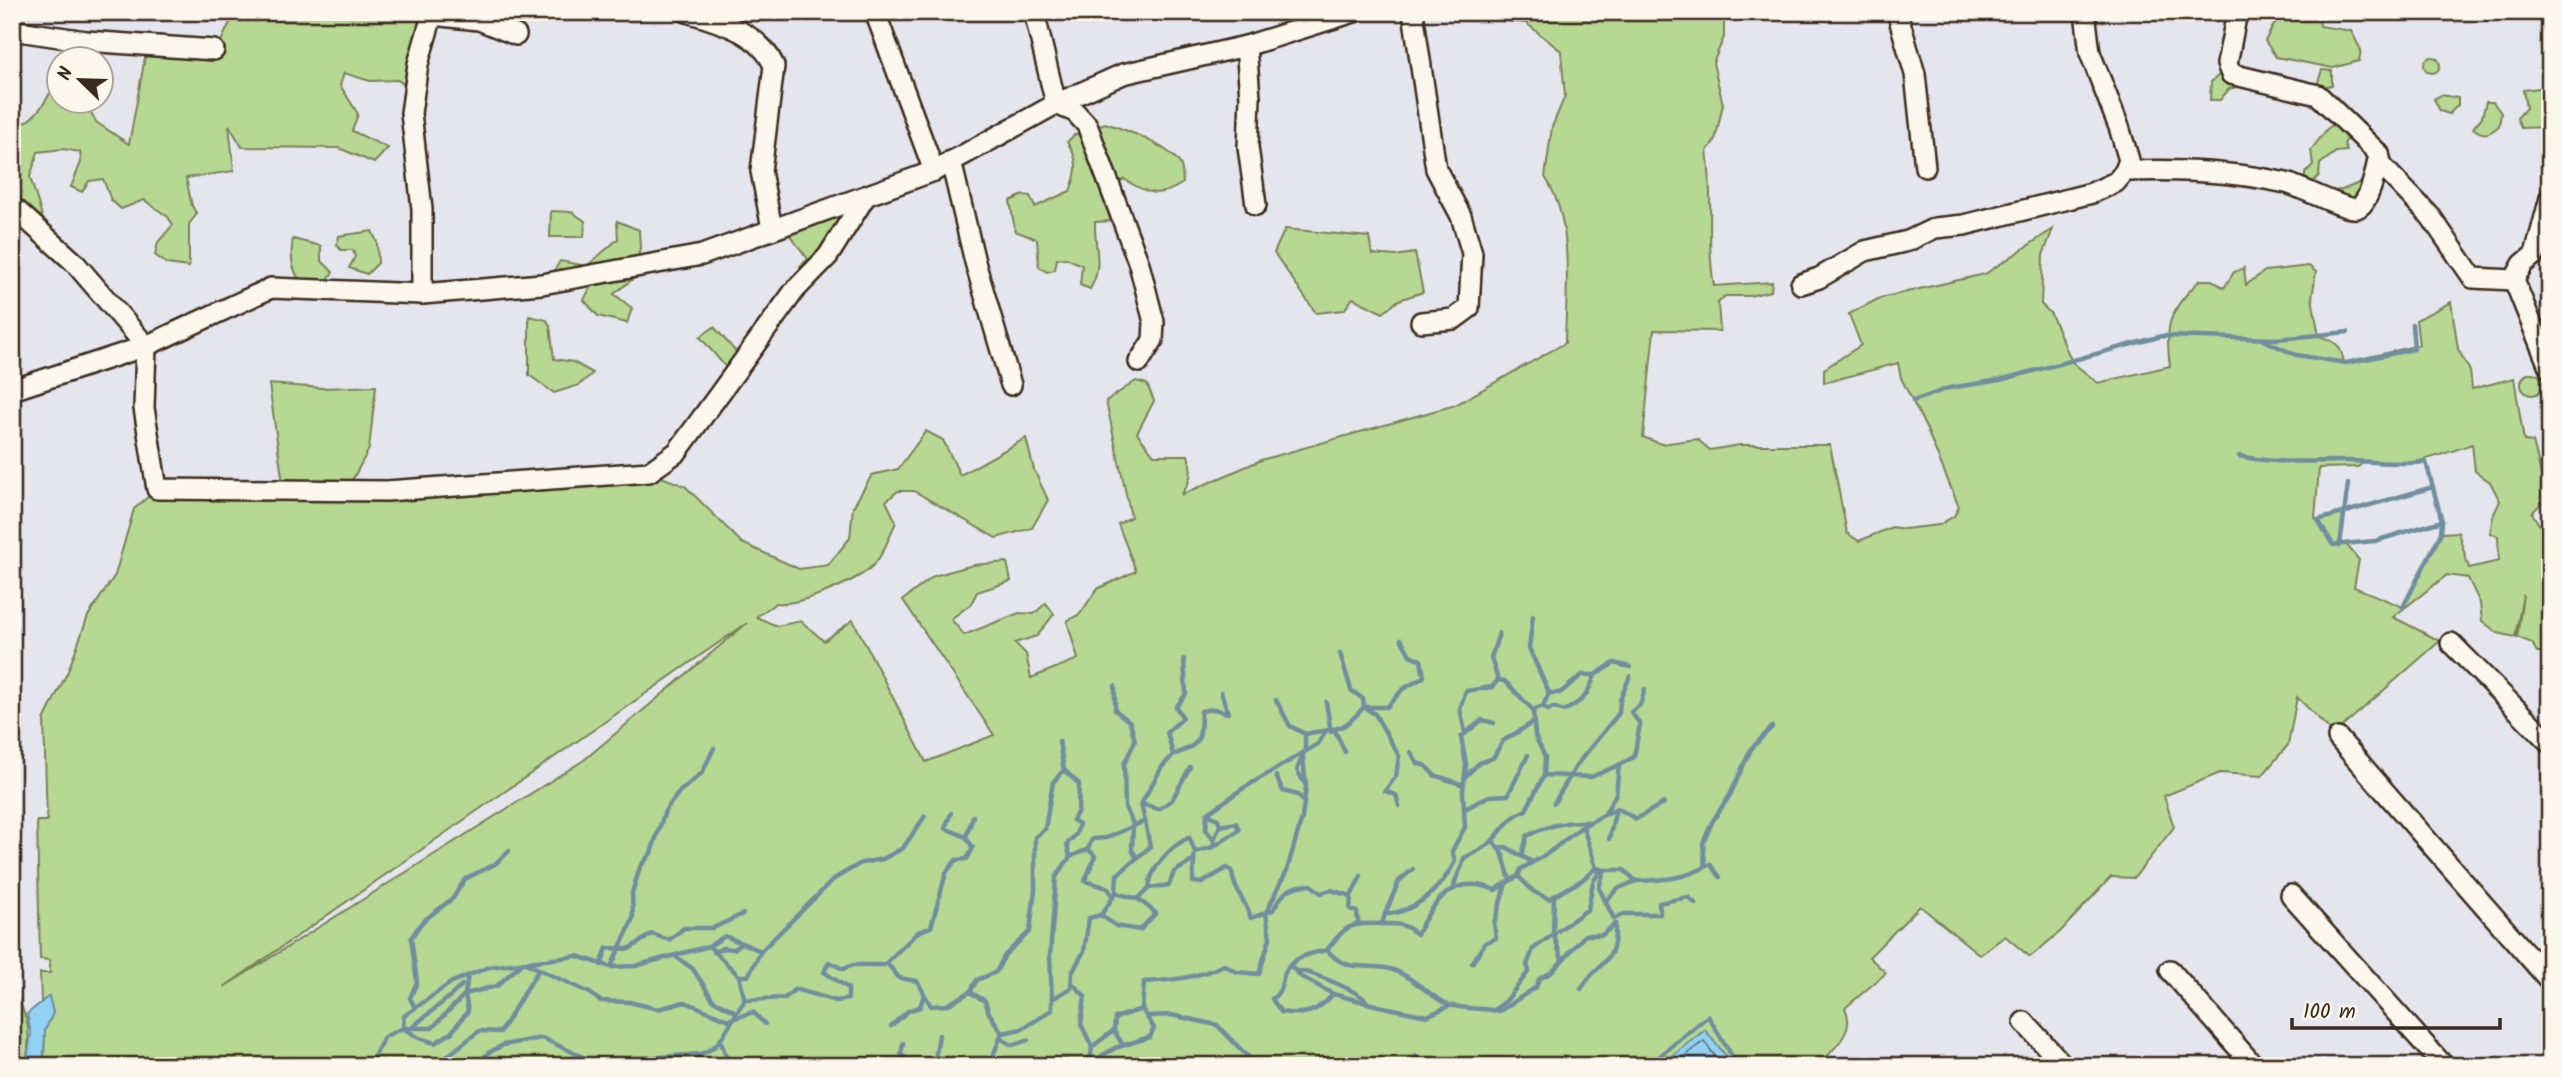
<svg xmlns="http://www.w3.org/2000/svg" width="2562" height="1078" font-family="Kalam,sans-serif">
<style>
.green{fill:#b7d892;stroke:#798158;stroke-width:2;fill-rule:evenodd}
.water{fill:#93d1f4;stroke:#708e9e;stroke-width:2}
.lines{fill:none;stroke-linecap:round;stroke-linejoin:round}
.shore{stroke:#5e6d74;stroke-width:2}
.stream{stroke:#708e9e;stroke-width:4.5}
.minor-casing{stroke:#3b2a1e;stroke-width:24}
.minor{stroke:#fbf7ec;stroke-width:19}
</style>
<rect width="100%" height="100%" fill="#e5e6ed"/>
<filter id="ink" filterUnits="userSpaceOnUse"><feTurbulence type="fractalNoise" baseFrequency=".0143" numOctaves="2"/><feDisplacementMap in="SourceGraphic" scale="14" xChannelSelector="R" yChannelSelector="G"/><feConvolveMatrix kernelMatrix="1 2 1 2 8 2 1 2 1" color-interpolation-filters="sRGB"/></filter>
<g filter="url(#ink)">
<g class="green">
<path d="M235,12H433L413,92L398,80L370,81L344,73L340,85L358,114L352,131L388,148L374,163L339,148L242,147L229,125L234,171L186,178L192,206L197,214L189,224V267L167,264L155,255L158,242L173,225L168,217L144,200L121,209L111,200L103,179L89,181L82,192L71,187L81,162L80,152L63,149L38,152L30,177L42,216L40,221L12,199V127C31,124 43,107 51,91L59,89L60,102H86L96,122L129,144L148,41L216,52Z"/>
<path d="M1499,12H1724V37L1713,63L1723,104L1715,141L1707,151C1714,197 1706,240 1714,286L1772,282L1771,291L1749,296H1725L1718,303L1720,331L1654,330L1643,437L1661,444L1697,439L1710,450L1739,445H1830L1847,533L1859,541L1892,527L1904,529L1939,525L1954,516L1959,507L1927,430L1901,378L1898,363L1824,383V369L1861,345L1849,314L1880,298L1985,274L2053,229L2043,255L2041,304L2051,314L2072,362L2098,383L2170,366C2164,323 2170,310 2200,280H2212L2224,288L2234,272L2244,268L2246,285L2265,271L2309,266L2316,272L2312,298L2319,336C2336,341 2341,345 2344,363L2419,345L2416,320L2451,302L2458,349L2470,371L2472,389L2514,378L2524,441L2533,442L2547,497L2532,513L2550,543L2546,561L2550,562V652H2537L2532,643L2517,637L2523,595L2515,637L2498,633L2482,621L2480,603L2468,578L2447,575L2393,617L2440,641L2334,734L2297,697L2288,745L2262,776L2220,773L2164,796L2174,827L2134,878L2111,877L2060,932L2030,957L2005,936L1980,955L1920,906L1869,957L1886,973L1845,1008C1857,1032 1833,1049 1818,1066H1723L1730,1062L1705,1030L1660,1066H44L45,1030L53,1013L49,997L41,1002L40,973H50V960L40,959L37,821H47L44,720L68,671L88,616L115,575L134,509L157,489L284,491L269,384L323,388L376,386L369,449L347,490L649,472L685,486L742,543L799,569L828,565L850,538L853,507L872,475L898,469L926,431L943,440L960,475L1026,438L1034,470L1048,500L1032,528L996,538L914,491H898L886,501L896,522C890,535 885,551 876,562C861,581 799,606 776,603L756,617L777,626L801,621L824,641L853,620L926,762L994,735L903,600L934,576L973,565L1007,562L1011,581L977,592L971,604L951,619L964,635L1019,613L1034,614L1046,603L1054,614L1037,636L1015,643L1026,654L1031,678L1078,659L1067,621L1080,614L1097,589L1136,571L1118,524L1131,517L1106,401L1136,381L1147,384L1154,401L1137,433L1154,455H1188C1193,472 1191,482 1181,495L1261,460L1455,405L1565,343C1566,290 1575,222 1545,177L1552,127L1565,96L1561,51L1526,23L1506,21ZM2472,444L2475,471L2490,482L2500,501L2493,516L2490,533L2498,536L2499,561L2469,568L2458,532L2441,533L2403,607L2354,587L2359,560L2346,544H2341L2345,512L2318,520L2315,518L2319,468L2358,467L2364,462C2411,467 2428,460 2472,444ZM747,623L584,760L224,987Z"/>
<polygon points="2281,12 2318,12 2320,26 2351,31 2361,50 2359,61 2333,68 2276,57 2265,41"/>
<circle cx="2432" cy="65" r="8"/>
<polygon points="2322,70 2332,71 2332,85 2316,88"/>
<polygon points="2221,73 2241,86 2229,89 2220,100 2210,100 2211,82"/>
<polygon points="2550,78 2550,97 2545,100 2546,107 2550,105 2550,127 2521,128 2517,118 2526,108 2523,90 2539,88"/>
<polygon points="2441,95 2458,98 2458,105 2449,114 2440,111 2434,99"/>
<path d="M2486,102H2493L2501,113L2499,126C2489,134 2484,137 2473,128L2482,117Z"/>
<polygon points="2338,121 2351,134 2344,144 2347,151 2336,152 2320,164 2319,176 2313,182 2305,180 2305,173 2313,165 2311,150 2327,129"/>
<path d="M1105,123C1124,129 1173,147 1181,166C1183,171 1182,178 1183,183C1159,199 1147,194 1124,179L1111,190L1125,220L1095,222C1094,248 1104,266 1090,289L1080,285L1082,265L1066,258L1057,259L1055,270L1047,272L1039,267L1037,239L1015,231L1010,201L1023,195L1030,196L1035,207L1070,191C1078,172 1079,159 1067,142L1074,135Z"/>
<polygon points="2369,179 2376,187 2350,201 2318,192 2342,190"/>
<polygon points="851,206 809,276 800,266 808,259 785,229"/>
<polygon points="551,211 572,212 585,221 584,237 550,237"/>
<polygon points="617,221 639,230 640,248 634,278 614,294 632,308 627,323 598,316 584,300 593,282 568,286 554,271 560,261 587,266 618,239"/>
<polygon points="1285,229 1369,237 1372,254 1395,256 1415,253 1423,292 1399,300 1383,313 1353,298 1344,310 1316,313 1274,253"/>
<polygon points="372,231 377,242 378,263 367,274 349,268 355,257 353,250 341,250 337,245 339,236"/>
<path d="M293,239L321,246V260L333,272L326,282L307,290C293,274 289,260 293,239Z"/>
<polygon points="529,316 547,320 550,326 554,359 573,362 593,373 579,385 554,393 529,375"/>
<polygon points="714,327 745,362 734,377 700,337"/>
<circle cx="2532" cy="384" r="11"/>
<path d="M12,988C30,1020 31,1030 26,1066H12Z"/>
</g>
<g class="water">
<polygon points="49,996 53,1013 45,1030 43,1066 26,1066 31,1033 27,1014"/>
<polygon points="1705,1030 1731,1062 1723,1066 1660,1066"/>
</g>
<g class="lines">
<polyline class="shore" points="1671,1066 1704,1041 1722,1066"/>
<g class="stream">
<polyline points="2263,340 2296,355 2346,363 2414,349 2412,324"/>
<polyline points="1913,401 1949,388 2000,380 2162,336 2277,339 2348,332"/>
<path d="M2239,456C2274,464 2307,461 2343,461C2372,461 2398,465 2426,462L2442,521L2441,533L2403,607"/>
<polyline points="2433,487 2318,520 2333,545 2375,541 2442,521"/>
<polyline points="2340,545 2348,484"/>
<polyline points="1533,616 1529,648 1549,693 1543,706 1533,710 1535,736 1545,757 1544,775"/>
<polyline points="1340,653 1351,690 1363,699 1364,707 1375,714 1399,756 1396,776 1385,791 1396,795 1399,806"/>
<polyline points="1498,680 1491,658 1499,633"/>
<polyline points="1498,680 1505,681 1533,710"/>
<polyline points="1115,686 1115,710 1130,722 1135,741 1124,764 1125,807 1133,824 1132,850 1137,858 1117,875 1116,893"/>
<polyline points="1549,693 1560,693 1582,675 1595,675 1614,663 1630,667"/>
<polyline points="1326,702 1331,732"/>
<path d="M1543,706L1548,710L1553,707L1564,711C1585,700 1587,696 1595,675"/>
<polyline points="1335,731 1345,752"/>
<polyline points="1465,732 1460,709 1466,691 1492,687 1498,680"/>
<path d="M1305,734C1338,727 1339,735 1364,707H1387L1403,689L1424,677L1421,660L1410,655L1401,639"/>
<polyline points="1059,741 1064,770 1079,784 1078,811 1073,820 1079,824 1076,834 1067,844 1070,857"/>
<polyline points="1411,752 1417,763 1426,766 1434,775 1464,785"/>
<path d="M1173,755C1202,744 1200,741 1201,711L1214,709L1228,713L1221,692"/>
<polyline points="1303,757 1306,786"/>
<polyline points="1619,765 1634,757 1640,724 1631,712 1640,705 1645,689"/>
<polyline points="1276,776 1283,791 1298,795 1304,802"/>
<polyline points="1466,776 1479,763 1493,758 1503,741 1535,721"/>
<polyline points="1554,803 1578,763 1619,713 1620,700 1630,676"/>
<polyline points="1141,804 1159,809 1172,800 1190,767"/>
<polyline points="1465,809 1489,796 1508,795 1528,755"/>
<polyline points="951,813 945,828 966,837"/>
<polyline points="1207,814 1218,819 1220,826 1214,839"/>
<polyline points="1583,826 1596,868"/>
<polyline points="1609,839 1616,809"/>
<polyline points="1493,841 1503,855 1510,880"/>
<polyline points="1213,847 1239,830 1236,823 1220,826"/>
<polyline points="1498,848 1506,847 1532,862"/>
<polyline points="1088,849 1095,856 1085,881 1108,888 1113,897"/>
<path d="M1522,855L1527,836C1546,826 1567,821 1588,822"/>
<polyline points="1137,858 1150,847 1145,821"/>
<polyline points="1194,860 1195,852 1213,847 1214,840 1206,830 1207,814 1242,789 1318,744 1325,732"/>
<polyline points="1705,867 1703,843 1712,822 1730,795 1751,749 1772,727"/>
<path d="M1604,870H1624L1636,881C1662,880 1688,879 1710,864L1720,877"/>
<polyline points="1518,876 1521,869 1547,854 1583,826 1617,808 1636,819 1664,803"/>
<path d="M1149,888C1150,867 1171,847 1189,837L1195,852"/>
<path d="M1454,889C1454,876 1462,871 1464,858C1473,853 1486,848 1493,840C1505,827 1509,817 1526,810L1544,775L1591,777L1619,765L1616,794L1604,815"/>
<polyline points="1554,896 1553,933 1562,960"/>
<polyline points="1606,901 1617,889 1636,881"/>
<polyline points="1385,914 1399,881 1413,869"/>
<polyline points="1101,915 1116,926 1140,930 1156,913 1138,899"/>
<polyline points="1358,921 1357,912 1350,909 1351,896 1361,876"/>
<path d="M1382,924L1385,914C1415,913 1443,887 1455,861L1452,851L1465,827L1463,791L1466,764L1461,737L1482,720L1494,723"/>
<polyline points="709,946 725,936 761,951"/>
<path d="M1327,950C1346,972 1360,964 1386,968C1410,973 1426,994 1447,1004C1456,1009 1486,1008 1500,1011L1536,987L1539,979L1552,972L1585,935H1602L1615,924"/>
<polyline points="714,952 723,948 734,949 741,943"/>
<polyline points="675,956 693,969 713,1000 736,1012"/>
<polyline points="887,963 899,978 917,981 931,1006 947,1005 970,992"/>
<polyline points="1472,963 1485,943 1496,938 1494,924 1506,883"/>
<polyline points="601,965 607,948 629,949 652,934 669,940 684,928 713,928 743,914"/>
<polyline points="1291,966 1300,976 1333,994 1379,1006 1427,1016 1449,1006"/>
<polyline points="611,967 633,919 632,893 640,867 651,853 665,811 679,792 702,773 714,748"/>
<path d="M1298,971C1308,970 1363,993 1367,1002"/>
<polyline points="739,976 748,976 761,951 834,879 861,863 883,859 903,848 925,816"/>
<polyline points="1072,983 1085,996 1081,1024 1092,1047 1090,1062"/>
<path d="M1581,989C1598,960 1617,966 1615,924"/>
<path d="M1333,994C1318,1012 1305,1016 1281,1012L1272,999C1282,991 1281,986 1284,975C1290,957 1311,953 1327,950C1347,924 1350,923 1382,924C1398,924 1403,923 1417,934C1434,900 1454,873 1495,890L1518,876L1534,892L1549,899L1582,880L1596,868L1604,870L1599,888L1614,919L1624,914H1660L1659,903L1688,897L1696,904"/>
<polyline points="1052,999 1050,956 1056,877 1070,857 1088,849 1092,839 1106,838 1145,821 1141,804 1162,767 1173,755 1167,732 1183,718 1176,707 1186,694 1184,659"/>
<polyline points="415,1008 410,998 417,982 411,938 422,922 453,898 465,879 495,864 509,851"/>
<polyline points="1494,1010 1506,1001 1529,971 1527,965 1533,949 1588,909 1593,882 1601,869"/>
<polyline points="1147,1016 1171,1015 1217,1025 1257,1066"/>
<polyline points="891,1026 908,1011 920,1007 924,995"/>
<path d="M413,1027C430,1011 447,1001 462,985"/>
<polyline points="403,1028 419,1038 435,1043 451,1033 468,1011 465,994 497,986 523,962 590,993 600,1001 629,1002 658,1009 685,1002 729,1020 753,1012 765,1024"/>
<polyline points="405,1028 432,1028 465,994 468,976"/>
<polyline points="1114,1031 1123,1045"/>
<polyline points="1002,1033 989,1013 985,1001 970,992 977,980 996,972 1005,955 1030,931 1035,890 1035,837 1045,829 1053,782 1064,770"/>
<polyline points="1000,1038 1012,1045 1028,1040"/>
<polyline points="721,1042 726,1056 722,1066"/>
<polyline points="903,1043 901,1054 914,1066"/>
<path d="M1092,1047L1114,1030L1115,1018L1142,1009L1144,982C1174,980 1197,978 1224,965L1237,972L1259,974L1270,938L1266,913L1287,870L1302,818L1306,786L1297,770L1305,750V734L1290,726L1276,700"/>
<polyline points="484,1057 490,1066"/>
<polyline points="249,1066 250,1064"/>
<polyline points="286,1066 290,1058"/>
<polyline points="345,1066 347,1065"/>
<polyline points="369,1066 384,1037 403,1028 404,1016 452,982 489,967 577,956 611,967 635,966 709,946 739,976 745,1000"/>
<polyline points="435,1066 479,1031 500,1032 539,969"/>
<polyline points="477,1066 488,1053 503,1045 542,1038 594,1062 700,1054"/>
<path d="M694,1066L700,1054C724,1048 729,1020 745,1000L785,998L795,989L836,1001L848,999V988L824,972L829,962L843,969L853,965H884L918,932L931,927L946,873L956,860L967,859L973,848L966,837L973,816"/>
<polyline points="934,1066 939,1035"/>
<path d="M989,1066L1002,1033L1022,1029L1052,1010V999L1071,988L1072,973L1084,951L1089,918L1101,915L1116,893L1138,899L1149,888L1169,885L1174,872L1194,860L1193,882L1202,883L1227,868L1232,871C1233,889 1245,900 1251,918L1273,910C1283,892 1290,885 1311,885L1321,893L1331,890L1351,896"/>
<polyline points="1051,1066 1064,1060 1086,1065 1115,1048 1150,1037 1154,1028 1142,1009"/>
<polyline points="1370,1066 1373,1060"/>
<polyline points="1383,1066 1383,1062"/>
<polyline points="1413,1066 1416,1056"/>
<polyline points="1648,1066 1708,1016 1738,1066"/>
</g>
<defs>
<g id="minor">
<path d="M687,12C719,22 760,32 774,66L761,171L772,229"/>
<polyline points="875,12 934,171"/>
<polyline points="1034,12 1056,104 1075,112 1087,125 1139,264 1154,322 1153,340 1139,362"/>
<polyline points="1413,12 1436,169 1461,216 1472,253 1469,308 1454,319 1421,322"/>
<polyline points="1897,12 1915,74 1925,167"/>
<polyline points="2237,12 2227,64 2231,74 2318,95 2379,154 2382,166 2431,217 2473,278 2514,280"/>
<polyline points="432,15 479,20 516,35"/>
<polyline points="12,30 86,41 214,50"/>
<polyline points="1246,46 1250,97 1248,147 1256,205"/>
<polyline points="951,161 975,262 1011,385"/>
<path d="M2125,171C2180,169 2233,171 2286,183C2302,187 2345,211 2357,208C2370,204 2377,166 2379,154"/>
<polyline points="2550,198 2535,254 2523,264 2514,280 2550,369"/>
<polyline points="12,206 74,262 146,346 144,408 157,489 387,491 649,472 677,452 795,290 828,256 865,197"/>
<polyline points="1801,284 1819,278 1865,251 1908,241 1935,228 1964,225 2092,193 2116,182 2125,171 2129,160 2119,127 2090,53 2085,12"/>
<polyline points="422,294 422,209 411,113 418,64 433,12"/>
<polyline points="12,390 146,346 271,288 422,294 542,284 702,255 934,171 1056,104 1123,74 1246,46 1354,12"/>
<polyline points="2451,643 2550,743"/>
<polyline points="2338,738 2550,981"/>
<polyline points="2291,895 2444,1066"/>
<polyline points="2170,970 2254,1066"/>
<polyline points="2024,1022 2064,1066"/>
</g>
</defs>
<use href="#minor" class="minor-casing"/>
<use href="#minor" class="minor"/>
</g>
</g>
<rect width="2562" height="1078" fill="none" stroke="#fbf7ec" stroke-width="42"/>
<rect x="21" y="21" width="2520" height="1036" fill="none" stroke="#3b2a1e" stroke-width="2.5" filter="url(#ink)"/>
<g transform="translate(80 80) rotate(293)"><circle r="33" fill="#fbf7ec" stroke="#aea59a" stroke-width="2"/>
<path d="M0-5L12 26L0 18L-12 26Z" fill="#3b2a1e"/>
<text y="-10" font-size="19" font-weight="bold" text-anchor="middle" fill="#3b2a1e">N</text>
</g>
<path d="M2292 1018v10h208v-10" fill="none" stroke="#3b2a1e" stroke-width="3.5"/>
<text x="2303" y="1018" font-size="21" fill="#3b2a1e" stroke="#fbf7ec" stroke-width="5" paint-order="stroke">100 m</text>
</svg>
